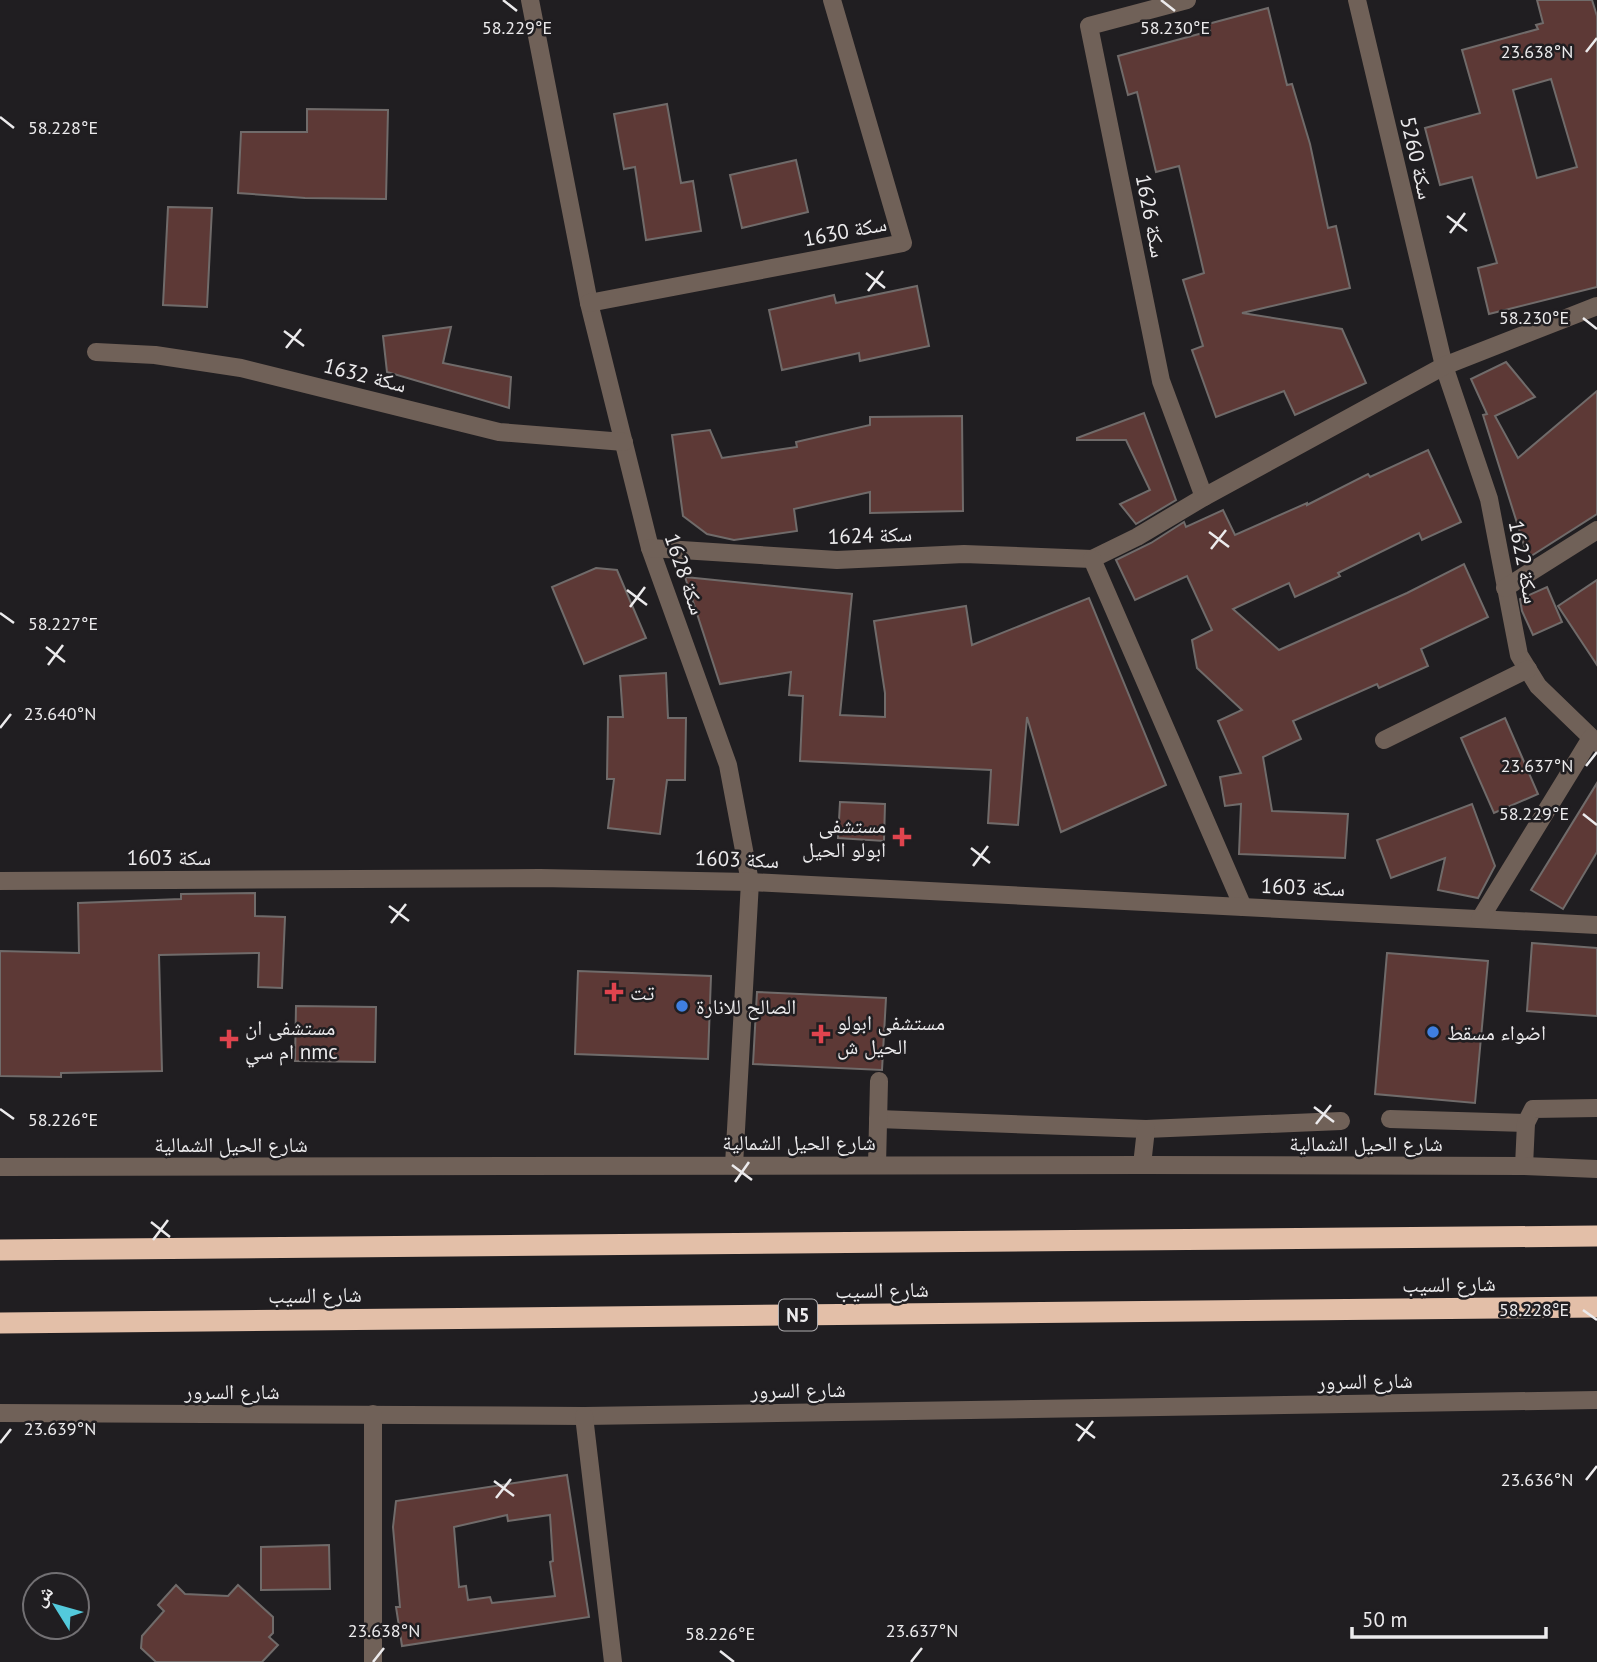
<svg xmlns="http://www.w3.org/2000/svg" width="1597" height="1662" font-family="'PT Sans','Noto Naskh Arabic',sans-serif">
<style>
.building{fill:#5d3936;stroke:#706b6a;stroke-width:2;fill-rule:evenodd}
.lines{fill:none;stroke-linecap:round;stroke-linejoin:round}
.minor{stroke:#706158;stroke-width:18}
.highway{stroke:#e3bfa8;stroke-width:21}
.ticks{fill:none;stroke:#ecebed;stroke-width:2.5}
.health-dot{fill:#e0444e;stroke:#201e21;stroke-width:2.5}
.shop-dot{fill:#3f7fe0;stroke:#201e21;stroke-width:2.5}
.labels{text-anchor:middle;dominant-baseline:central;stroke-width:5;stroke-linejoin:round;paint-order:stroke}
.shield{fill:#201e21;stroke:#afaeb0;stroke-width:2}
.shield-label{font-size:19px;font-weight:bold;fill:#ecebed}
.street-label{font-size:21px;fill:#ecebed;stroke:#201e21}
.poi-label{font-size:21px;fill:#ecebed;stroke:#201e21;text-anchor:start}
.ticks-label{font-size:18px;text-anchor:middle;fill:#ecebed;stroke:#201e21;stroke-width:5;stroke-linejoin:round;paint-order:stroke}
</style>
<rect width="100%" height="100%" fill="#201e21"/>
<g class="building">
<path d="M1537,0H1592L1597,16V287L1489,314L1478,268L1497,263L1472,177L1440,185L1425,128L1480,113L1462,50L1538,29L1536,25L1543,23ZM1551,79L1577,167L1537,178L1513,90Z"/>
<polygon points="1268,8 1287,85 1292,84 1310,144 1328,228 1336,226 1350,288 1242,313 1342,329 1366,383 1295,415 1284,391 1216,417 1192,350 1203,346 1183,280 1204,273 1179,166 1156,172 1137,92 1128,95 1118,56 1210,31 1208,24"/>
<polygon points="667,104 681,183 693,181 701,231 646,240 635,167 624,169 614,114"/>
<polygon points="307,109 388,110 386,199 305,198 238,193 241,132 307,132"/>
<polygon points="796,160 808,212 742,228 730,175"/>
<polygon points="168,207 212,208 207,307 163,305"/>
<polygon points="917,286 929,346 860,361 859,353 782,370 769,310 834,295 836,303"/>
<polygon points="451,327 443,363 511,377 509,408 387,372 383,336"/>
<polygon points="1506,362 1535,397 1495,416 1518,458 1597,391 1597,514 1528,558 1483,415 1487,414 1471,379"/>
<polygon points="1144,413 1176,500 1136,524 1120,504 1150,490 1126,440 1077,440 1077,438"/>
<polygon points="962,416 963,511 870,513 870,492 794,509 797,531 734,540 707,534 683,516 672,435 710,430 722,458 797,447 796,442 870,425 870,417"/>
<polygon points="1428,450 1461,522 1422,540 1419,533 1338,573 1340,576 1295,597 1289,583 1233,609 1279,650 1407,593 1464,564 1488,617 1421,649 1428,666 1379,688 1377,684 1293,721 1301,739 1263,757 1272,811 1348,814 1345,858 1239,854 1241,804 1225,806 1220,777 1241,773 1218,721 1242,710 1197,668 1192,640 1212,630 1187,576 1135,600 1116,560 1151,543 1184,522 1186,527 1223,510 1235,535 1307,503 1307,505 1368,474 1370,477"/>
<polygon points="596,568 617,570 646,638 584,664 552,587"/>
<polygon points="685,577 852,594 840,715 885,717 885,693 874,621 966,606 972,645 1089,598 1166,785 1061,832 1027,717 1018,825 988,823 991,770 800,761 803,696 789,695 791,672 720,684"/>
<polygon points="1597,580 1597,665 1558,606"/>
<polygon points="1547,587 1562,622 1533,635 1522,611 1520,599"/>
<polygon points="666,673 668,718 686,718 685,780 667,780 660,834 608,828 614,779 607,779 608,717 623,717 620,676"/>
<polygon points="1505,718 1538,794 1494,813 1461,738"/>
<polygon points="1597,783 1597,852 1563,909 1531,890"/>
<polygon points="840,802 885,804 884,841 838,838"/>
<polygon points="1472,804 1495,866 1478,898 1438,890 1445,858 1391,878 1377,840"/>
<polygon points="255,893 255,916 285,917 282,988 258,987 259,953 159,955 162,1071 61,1073 61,1077 0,1076 0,951 79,953 78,903 181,899 181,894"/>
<polygon points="1532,943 1597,948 1597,1016 1527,1011"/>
<polygon points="1387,953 1488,961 1475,1103 1375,1094"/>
<polygon points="578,971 711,976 708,1059 575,1054"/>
<polygon points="757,992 886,998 882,1070 753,1064"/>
<polygon points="296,1006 376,1007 375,1062 295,1061"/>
<path d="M567,1475L589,1617L402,1646L396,1607H400L393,1527L396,1501ZM507,1515L508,1521L550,1515L553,1561L550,1562L555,1596L492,1603L490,1597L468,1600L466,1586L459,1587L454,1527Z"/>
<polygon points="329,1545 330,1589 261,1590 261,1547"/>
<polygon points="176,1585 185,1594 228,1596 238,1585 273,1617 273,1633 269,1637 278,1645 262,1662 156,1662 141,1648 142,1636 164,1611 158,1605"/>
</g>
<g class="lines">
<g class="minor">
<polyline points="530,0 589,303 650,548 728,765 750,882 734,1165"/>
<polyline points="1187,0 1089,26 1161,381 1204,497"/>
<polyline points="1357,0 1444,366 1489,499 1519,655 1538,686 1597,743"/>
<polyline points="589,303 903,243 832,0"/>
<polyline points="96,352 155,355 241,368 499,432 624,442"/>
<polyline points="650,548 837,560 964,554 1092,559 1137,537 1204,497 1444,366 1597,306"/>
<polyline points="1092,559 1243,907"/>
<polyline points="1505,588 1597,530"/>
<polyline points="1384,740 1528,669"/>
<polyline points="0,881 540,878 750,882 1597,925"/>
<polyline points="1480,919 1591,738"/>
<polyline points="878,1119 1146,1129 1341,1121"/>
<polyline points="1390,1119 1526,1123"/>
<polyline points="877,1165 879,1081"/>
<polyline points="1142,1165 1146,1129"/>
<polyline points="1524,1166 1526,1123 1533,1109 1597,1108"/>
<polyline points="0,1167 1142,1165 1524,1166 1597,1169"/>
<polyline points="0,1413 584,1416 1597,1400"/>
<polyline points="584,1416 613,1662"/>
<polyline points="373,1662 373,1414"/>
</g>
<g class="highway">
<polyline points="0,1250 1597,1236"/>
<polyline points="0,1323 1597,1307"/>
</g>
</g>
<path class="ticks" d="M503,0L517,11M1161,0L1175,11M1586,52L1597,38M0,117L14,128M1447,216L1467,231M1450,233L1465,213M866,273L885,288M868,291L883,271M1583,318L1597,329M284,331L304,346M286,348L301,329M1209,532L1229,547M1211,549L1226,530M627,590L647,605M630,607L645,587M0,613L14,623M46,647L65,662M48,665L63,645M0,728L11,714M1586,766L1597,752M1583,814L1597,825M971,848L990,863M973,866L988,846M389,906L409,921M391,923L406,904M1314,1107L1334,1122M0,1109L14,1119M1316,1124L1331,1105M732,1165L752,1180M735,1182L749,1162M151,1222L170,1237M153,1240L168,1220M1583,1310L1597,1320M1076,1424L1095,1438M1078,1441L1093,1421M0,1443L11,1429M1586,1480L1597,1466M494,1481L514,1496M496,1498L511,1479M720,1651L734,1662M373,1662L384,1648M911,1662L922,1648"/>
<g class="health-dot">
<path d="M898.5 826.5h7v7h7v7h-7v7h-7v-7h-7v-7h7z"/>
<path d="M610.5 981.5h7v7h7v7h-7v7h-7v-7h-7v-7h7z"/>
<path d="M817.5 1023.5h7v7h7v7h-7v7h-7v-7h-7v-7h7z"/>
<path d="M225.5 1028.5h7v7h7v7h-7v7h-7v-7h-7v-7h7z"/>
</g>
<g class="shop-dot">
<circle cx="682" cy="1006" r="7"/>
<circle cx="1433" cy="1032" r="7"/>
</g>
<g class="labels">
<rect class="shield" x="779" y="1299.5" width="38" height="31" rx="5"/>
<g class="shield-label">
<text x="798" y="1315">N5</text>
</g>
<g class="street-label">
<text transform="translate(1417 158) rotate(77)">سكة 5260</text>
<text transform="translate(1151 216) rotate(79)">سكة 1626</text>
<text transform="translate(845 231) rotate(-11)">سكة 1630</text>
<text transform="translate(365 375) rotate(14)">سكة 1632</text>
<text transform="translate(870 535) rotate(-2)">سكة 1624</text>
<text transform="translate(1524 562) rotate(79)">سكة 1622</text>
<text transform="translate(685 574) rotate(71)">سكة 1628</text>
<text x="169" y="857">سكة 1603</text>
<text transform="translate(737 859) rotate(2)">سكة 1603</text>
<text transform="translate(1303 887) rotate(2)">سكة 1603</text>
<text x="799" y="1142">شارع الحيل الشمالية</text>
<text x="1366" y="1143">شارع الحيل الشمالية</text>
<text x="231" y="1144">شارع الحيل الشمالية</text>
<text transform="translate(1449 1284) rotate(-1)">شارع السيب</text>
<text transform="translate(882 1290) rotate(-1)">شارع السيب</text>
<text transform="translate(315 1295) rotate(-1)">شارع السيب</text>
<text transform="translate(1365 1381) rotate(-1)">شارع السرور</text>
<text transform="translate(798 1390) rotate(-1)">شارع السرور</text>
<text x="232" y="1391">شارع السرور</text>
</g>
<g class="poi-label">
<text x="886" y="825" text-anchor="end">مستشفى<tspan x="886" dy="24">ابولو الحيل</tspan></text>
<text x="630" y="992">تت</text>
<text x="696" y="1006">الصالح للانارة</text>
<text x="837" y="1022">مستشفى ابولو<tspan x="837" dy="24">الحيل ش</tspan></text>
<text x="245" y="1027">مستشفى ان<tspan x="245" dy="24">ام سي nmc</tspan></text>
<text x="1447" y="1032">اضواء مسقط</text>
</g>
</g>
<g class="ticks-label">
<text x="517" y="34">58.229°E</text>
<text x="1175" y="34">58.230°E</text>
<text x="1537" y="58">23.638°N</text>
<text x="63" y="134">58.228°E</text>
<text x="1534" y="324">58.230°E</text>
<text x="63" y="630">58.227°E</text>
<text x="60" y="720">23.640°N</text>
<text x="1537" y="772">23.637°N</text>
<text x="1534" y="820">58.229°E</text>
<text x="63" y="1126">58.226°E</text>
<text x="1534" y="1316">58.228°E</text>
<text x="60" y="1435">23.639°N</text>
<text x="1537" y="1486">23.636°N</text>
<text x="384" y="1637">23.638°N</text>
<text x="922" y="1637">23.637°N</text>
<text x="720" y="1640">58.226°E</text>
</g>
<g transform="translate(56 1606) rotate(307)"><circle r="33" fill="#201e21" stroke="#727073" stroke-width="2"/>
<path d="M0-5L12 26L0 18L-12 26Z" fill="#53cadc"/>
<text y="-10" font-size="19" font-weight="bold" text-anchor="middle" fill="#ecebed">ش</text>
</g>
<path d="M1352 1627v10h194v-10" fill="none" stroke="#ecebed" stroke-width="3.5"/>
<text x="1362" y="1627" font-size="21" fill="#ecebed" stroke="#201e21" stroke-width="5" paint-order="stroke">50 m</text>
</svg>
